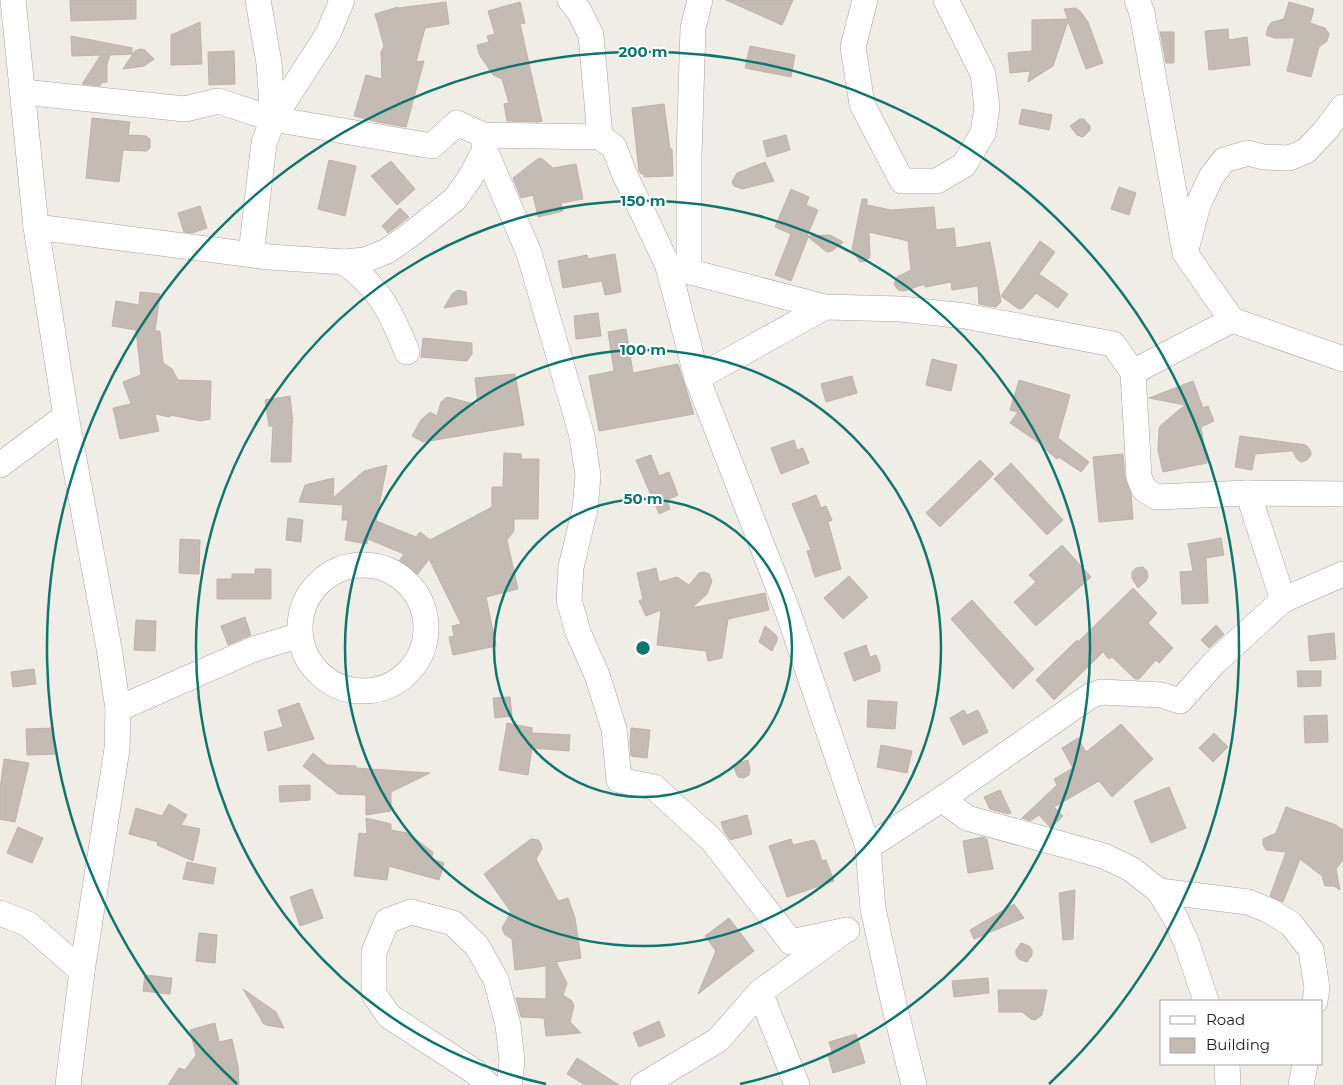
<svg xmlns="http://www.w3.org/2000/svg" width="1343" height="1085" font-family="Montserrat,sans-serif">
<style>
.building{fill:#c5bbb5;stroke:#c2b1a8}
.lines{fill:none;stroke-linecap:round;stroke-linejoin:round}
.minor-casing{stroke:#a4a4a4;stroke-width:26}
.minor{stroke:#fff;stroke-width:25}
.ring{fill:none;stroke:#0f766e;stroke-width:2.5}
.centre{fill:#0f766e;stroke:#fff;stroke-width:2.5}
.ring-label{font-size:15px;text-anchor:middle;font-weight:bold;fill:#0f766e;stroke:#fff;stroke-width:4;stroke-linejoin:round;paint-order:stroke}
</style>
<rect width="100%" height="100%" fill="#f0ece6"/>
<g class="building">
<polygon points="70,0 136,0 136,19 71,21"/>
<polygon points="726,0 793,0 782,25"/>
<polygon points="446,2 449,24 425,28 416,62 424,61 406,127 378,122 354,116 366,75 382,79 381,52 384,46 375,14 398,7 398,8"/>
<polygon points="520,2 525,23 520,24 542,121 538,122 507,121 504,104 509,103 502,79 493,75 479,54 477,45 489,42 487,36 495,34 488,11"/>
<polygon points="1289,2 1314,9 1310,23 1325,28 1329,34 1327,41 1319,47 1311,77 1287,71 1295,38 1274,38 1266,35 1268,27 1272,22 1284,19"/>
<polygon points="1076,8 1080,11 1088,22 1103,63 1086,69 1068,21 1053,66 1028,82 1030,71 1010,73 1008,53 1032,51 1032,20 1068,19 1064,9"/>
<polygon points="200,22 202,64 171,65 171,35"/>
<polygon points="1228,29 1229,40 1247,37 1250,65 1209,70 1205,31"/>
<polygon points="1160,32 1174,32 1174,63 1166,63"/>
<polygon points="71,36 132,48 132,54 110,55 107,64 107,82 101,83 100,86 82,84 101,55 72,56"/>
<polygon points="750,46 795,55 791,77 745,68"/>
<polygon points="140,49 145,50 154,59 144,66 123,69 135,51"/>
<polygon points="234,51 235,84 209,85 208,52"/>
<polygon points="664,104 670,149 672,149 673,176 644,177 644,174 641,174 639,171 632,108"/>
<polygon points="1022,109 1052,115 1049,130 1019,124"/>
<polygon points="92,118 130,122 128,135 146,136 150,139 150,148 147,151 123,150 119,182 86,178"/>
<polygon points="1080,119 1084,119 1090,126 1090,130 1083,137 1077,135 1070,126"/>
<polygon points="786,135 790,150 767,157 763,141"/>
<polygon points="541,158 553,168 576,164 583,199 561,203 563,211 538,217 533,195 521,198 513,178 536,160"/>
<polygon points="329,160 356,166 345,216 318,209"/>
<polygon points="391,161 415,189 397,205 371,176"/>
<polygon points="765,162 774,181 742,189 734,186 732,182 737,173"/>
<polygon points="1119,187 1136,193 1129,215 1111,209"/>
<polygon points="791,189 809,197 806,205 818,210 807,236 830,235 843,242 832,251 827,252 808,237 791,281 775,275 791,234 775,227"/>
<polygon points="862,199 867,199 867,205 891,210 934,207 936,230 954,228 956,248 990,242 1001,302 996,307 979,304 978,286 952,290 951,282 925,287 925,284 904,291 898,290 894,284 897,277 911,270 908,241 869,232 870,257 866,261 860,262 852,250"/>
<polygon points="200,206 207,228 192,233 184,232 178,213"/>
<polygon points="400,208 409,217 388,233 382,226"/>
<polygon points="1040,241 1055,252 1039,274 1068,294 1058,308 1036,293 1022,309 1017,308 1001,296"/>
<polygon points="615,254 621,292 605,295 602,281 563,288 558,261 587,255 588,259"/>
<polygon points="458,290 466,292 467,304 444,308 452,294"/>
<polygon points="140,292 160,294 155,331 160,331 163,363 172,369 178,380 211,381 210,419 201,421 170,415 170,417 155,414 159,431 120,439 113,408 131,404 123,382 141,375 136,330 112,326 116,301 139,305"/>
<polygon points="598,313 601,336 576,339 574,316"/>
<polygon points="626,329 633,373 678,364 694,414 599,431 589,376 614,371 608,332"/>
<polygon points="423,338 472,343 472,354 467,361 421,357"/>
<polygon points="932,359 957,365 951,391 926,385"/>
<polygon points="515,374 524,425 423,442 412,436 421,420 430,412 437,416 441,402 447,397 478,405 475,378"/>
<polygon points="852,376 857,393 826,402 821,384"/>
<polygon points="1019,380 1070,395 1058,438 1089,462 1081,472 1059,457 1057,459 1044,448 1045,447 1010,423 1018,412 1010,410"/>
<polygon points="1193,381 1203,408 1208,406 1214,421 1201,427 1207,463 1163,472 1158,450 1159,430 1160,426 1185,405 1149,398"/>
<polygon points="290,396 293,423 292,423 291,462 271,462 273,426 269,426 265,400"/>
<polygon points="1240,436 1306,445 1311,451 1311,455 1307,460 1301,462 1297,459 1291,449 1291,451 1255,454 1252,470 1235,467"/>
<polygon points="794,440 797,450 803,448 809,463 781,474 771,448"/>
<polygon points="504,453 521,454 521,459 539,459 538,519 514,519 514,531 507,540 518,589 486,597 496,646 453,655 449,637 454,636 452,626 461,624 429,559 417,575 399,561 404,554 368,539 367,544 345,540 348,520 342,520 343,505 299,502 305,485 334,478 333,498 364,471 387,465 376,521 416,537 420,532 430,540 492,507 492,487 503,487"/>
<polygon points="1123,454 1125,478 1131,494 1133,519 1099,522 1093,457"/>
<polygon points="651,455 659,476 669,472 678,495 667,500 670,509 659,514 636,460"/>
<polygon points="980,460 994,474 940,527 926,513"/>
<polygon points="1011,463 1063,520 1047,535 994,479"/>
<polygon points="816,495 821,508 826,506 832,520 828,522 841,569 815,577 807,551 811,550 792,504"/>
<polygon points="288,518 303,520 301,542 286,540"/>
<polygon points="1221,538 1224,555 1206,558 1208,603 1182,604 1180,572 1193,571 1188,544"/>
<polygon points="180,539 200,540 199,574 179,573"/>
<polygon points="1062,545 1091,577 1036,626 1014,602 1036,582 1029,575"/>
<polygon points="1143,567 1147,571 1148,576 1146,581 1138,588 1132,578 1132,572 1136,568"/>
<polygon points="656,568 659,582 677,577 689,585 699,573 704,572 709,574 712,581 707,594 692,608 765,593 769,610 728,619 722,658 708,661 706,651 657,645 661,610 646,616 639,601 643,599 637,573"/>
<polygon points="255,569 271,569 271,599 217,599 217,579 232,579 232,574 255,574"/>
<polygon points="849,576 868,597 843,619 824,598"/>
<polygon points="1133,588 1157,613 1148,623 1173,648 1159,663 1156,660 1139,679 1135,679 1112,657 1109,659 1103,652 1054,700 1036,680 1077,640 1078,642"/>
<polygon points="972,600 1034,669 1013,689 951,619"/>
<polygon points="245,617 251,635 228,645 221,626"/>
<polygon points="136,620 156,621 155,651 134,650"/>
<polygon points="1216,625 1224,634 1209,648 1201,640"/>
<polygon points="765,626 775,634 777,637 777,641 772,651 759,642"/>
<polygon points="1334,633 1336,659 1310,661 1308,636"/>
<polygon points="866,645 870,657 876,655 880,665 880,671 854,681 844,653"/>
<polygon points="34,669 36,684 13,687 11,672"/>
<polygon points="1297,671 1321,671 1321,686 1298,687"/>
<polygon points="510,697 512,716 495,718 493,698"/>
<polygon points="868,700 897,702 895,729 867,727"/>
<polygon points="299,703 314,739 268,751 264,732 283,727 278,710"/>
<polygon points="964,710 967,715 978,710 988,732 963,745 950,718"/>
<polygon points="1327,715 1328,742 1305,743 1304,716"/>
<polygon points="507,723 532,728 532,733 570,735 569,751 532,748 528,775 499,770"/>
<polygon points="1121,724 1153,759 1112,797 1099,781 1054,807 1063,816 1052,827 1049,826 1039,815 1030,821 1022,818 1057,785 1054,779 1073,768 1062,748 1078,738 1086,752"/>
<polygon points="53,728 55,754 27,755 26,729"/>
<polygon points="631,728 650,730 647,758 631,756 630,742"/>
<polygon points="1214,733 1228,747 1213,762 1199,748"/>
<polygon points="881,745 912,751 907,773 877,767"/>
<polygon points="313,753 327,765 356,766 356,768 430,773 391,792 391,811 366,815 366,795 338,794 303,766"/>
<polygon points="4,759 29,763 15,822 0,819 0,790"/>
<polygon points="748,760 750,769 749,775 744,778 738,777 734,768 738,763"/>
<polygon points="310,785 310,800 280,802 279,786"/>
<polygon points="1169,787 1186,828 1151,843 1134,801"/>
<polygon points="1000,790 1011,813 1008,814 990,809 984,797"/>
<polygon points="169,804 187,815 181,825 200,829 193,861 157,845 158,842 129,834 136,808 162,816"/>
<polygon points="1286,807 1336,825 1343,830 1343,860 1336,869 1340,890 1334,886 1325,886 1322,876 1300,859 1283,902 1270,896 1286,852 1266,850 1263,845 1263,839 1276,833"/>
<polygon points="747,815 752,834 730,840 724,831 721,822"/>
<polygon points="366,818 391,824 391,830 407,833 433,852 431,859 444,863 439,880 389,866 387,880 354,876 359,833 367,834"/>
<polygon points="18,827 43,838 32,863 7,853"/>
<polygon points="983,837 987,839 993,869 968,873 963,841"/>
<polygon points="531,839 538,840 541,844 542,849 536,859 558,901 568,898 575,918 581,958 556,962 567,983 563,995 572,1001 574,1006 570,1022 581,1033 546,1036 544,1018 521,1017 516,998 546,999 546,966 515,970 512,939 505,935 502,928 511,912 484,874"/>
<polygon points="791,839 793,845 814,840 817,845 822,861 826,860 834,881 787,897 769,846"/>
<polygon points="187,862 216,868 213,884 183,879"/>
<polygon points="312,889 323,918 300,926 290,897"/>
<polygon points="1075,890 1073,939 1063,940 1059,893"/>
<polygon points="1014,904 1024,918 974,939 970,930"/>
<polygon points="729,918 754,951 698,994 716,951 705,936"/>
<polygon points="199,933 217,935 215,963 196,961"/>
<polygon points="1021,943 1029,946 1032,950 1032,955 1027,962 1019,959 1016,955 1016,950"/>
<polygon points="145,975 172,978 170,994 143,991"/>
<polygon points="988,978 989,993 954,997 952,981"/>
<polygon points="243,989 276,1012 284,1028 266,1025 263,1023"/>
<polygon points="998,990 1047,990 1042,1015 1035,1020 1031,1019 1022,1012 999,1012"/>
<polygon points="659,1021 665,1036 639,1047 633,1033"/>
<polygon points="215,1023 219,1042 232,1039 238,1066 239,1085 168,1085 179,1068 185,1070 196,1055 190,1030"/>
<polygon points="856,1034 865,1063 833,1073 828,1055 833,1054 829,1042"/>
<polygon points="577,1058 619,1085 585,1085 567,1074"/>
</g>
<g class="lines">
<defs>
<g id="minor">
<polyline points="13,0 36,227 66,416 109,648 118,709 117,749 82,971 68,1085"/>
<polyline points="258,0 269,63 273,119"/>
<polyline points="570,0 579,11 591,35 600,137 614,147 624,173 668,266 697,378 788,612 868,847 873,909 893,1000 914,1085"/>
<polyline points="865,0 853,47 862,104 902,181 937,181 964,165 983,133 987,108 983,74 946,0"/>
<polyline points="1137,0 1142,13 1185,253 1232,320"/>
<polyline points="23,92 185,109 218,101 273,119 432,146 457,123 483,135 600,137"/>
<polyline points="485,150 529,253 582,436 588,476 585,509 571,567 569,600 578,632 597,675 614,729 619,780 654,787 712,840 791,942 847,930"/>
<polyline points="36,227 269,257 344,262 365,260 387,251 410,235 455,199 470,178 485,150 483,137"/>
<polyline points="1187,246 1198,205 1211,177 1224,160 1248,153 1263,157 1289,158 1306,151 1325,131 1343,107"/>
<polyline points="251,254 264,143 273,119 328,34 342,0"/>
<path d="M344,262C380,288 391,312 407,352"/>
<polyline points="668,266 825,307 901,309 965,316 1113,344 1133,372 1232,320 1343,359"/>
<polyline points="689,272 689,155 693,28 700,0"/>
<polyline points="1133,372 1139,477 1144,489 1156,497 1248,493 1343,494"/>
<polyline points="697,378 825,307"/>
<polyline points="0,465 66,416"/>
<polyline points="1248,493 1283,600 1343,574"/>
<circle cx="363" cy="628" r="63"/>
<polyline points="118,709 254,649 300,635"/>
<polyline points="945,797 951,806 967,818 1104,856 1131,869 1159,891 1176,919 1187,944 1206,1001"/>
<polyline points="868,847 945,797 1090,696 1101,692 1161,695 1180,701 1215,662 1283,600"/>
<polyline points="1159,891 1248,902 1270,911 1291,924 1311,950 1317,988 1315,1001"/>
<polyline points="0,913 28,924 82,971"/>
<polyline points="760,992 797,1085"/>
<polyline points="1227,1064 1228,1085"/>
<polyline points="488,1085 475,1072 389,1016 374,994 374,952 387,921 411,912 453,923 477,946 496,980 508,1025 512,1061 509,1085"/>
<polyline points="643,1085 718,1040 760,992 839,935"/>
<polyline points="1301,1085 1305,1064"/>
</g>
</defs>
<use href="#minor" class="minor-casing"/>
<use href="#minor" class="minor"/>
</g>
<g class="ring">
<circle cx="643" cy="648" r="149"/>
<circle cx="643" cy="648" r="298"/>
<path d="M546 1084A447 447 0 1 1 740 1084"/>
<path d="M237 1084A596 596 0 1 1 1049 1084"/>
</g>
<circle cx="643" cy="648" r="8" class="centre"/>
<g class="ring-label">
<text x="643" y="57">200 m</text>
<text x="643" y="206">150 m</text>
<text x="643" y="355">100 m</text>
<text x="643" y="504">50 m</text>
</g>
<rect x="1160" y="1000" width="162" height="65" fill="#ffffff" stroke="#a6a6a6"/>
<rect x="1170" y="1016" width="25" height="8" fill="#ffffff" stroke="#a6a6a6"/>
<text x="1206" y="1025" font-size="15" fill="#202020">Road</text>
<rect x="1170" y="1038" width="25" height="15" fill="#c5bbb5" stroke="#a6a6a6"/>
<text x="1206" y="1050" font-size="15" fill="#202020">Building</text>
</svg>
